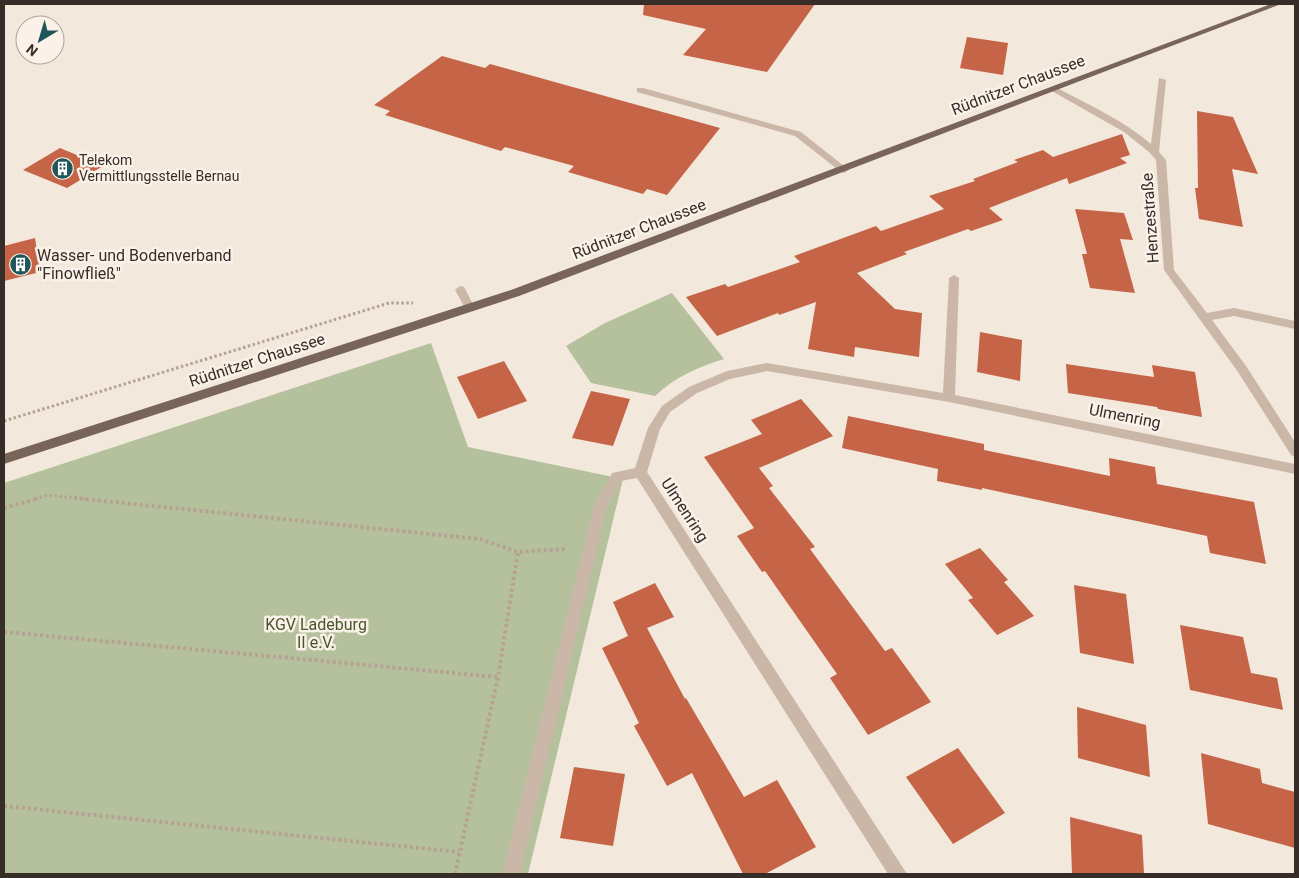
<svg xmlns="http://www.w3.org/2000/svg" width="1299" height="878" font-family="Roboto,sans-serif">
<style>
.green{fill:#b5c19c}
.building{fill:#c56447}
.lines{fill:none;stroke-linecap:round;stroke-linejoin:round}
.path-far1{stroke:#b6a192;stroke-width:3;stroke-dasharray:2.5 2.5;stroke-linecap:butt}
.path{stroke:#b6a192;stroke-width:4;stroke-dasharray:3 3;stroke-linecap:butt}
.minor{fill:#cab7a8;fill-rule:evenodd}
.major{fill:#79645a;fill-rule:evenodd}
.labels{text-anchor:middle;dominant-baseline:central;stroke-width:5;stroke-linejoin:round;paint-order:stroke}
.far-poi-label{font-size:14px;fill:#372d28;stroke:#faf2e9;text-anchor:start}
.street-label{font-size:16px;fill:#372d28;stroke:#faf2e9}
.poi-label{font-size:16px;fill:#372d28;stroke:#faf2e9;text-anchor:start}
.park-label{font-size:16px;fill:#47552c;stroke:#faf2e9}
</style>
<rect width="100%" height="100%" fill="#f2e8dc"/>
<g class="green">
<path d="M672,293L724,359C698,367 675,377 655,396L591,383L566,346L605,323Z"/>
<polygon points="431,343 468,447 623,479 528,874 4,874 4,483"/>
</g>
<g class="building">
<polygon points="644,4 815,4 767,72 683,55 706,29 643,15"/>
<polygon points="967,37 1008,43 1003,75 960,68"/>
<polygon points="442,56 485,68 490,64 720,128 667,195 647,189 643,194 568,172 574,166 505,147 501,151 385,115 390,111 374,105"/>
<polygon points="1197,111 1233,117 1258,174 1232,169 1243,227 1199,219 1195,188 1198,188"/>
<polygon points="1122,134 1130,155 1120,158 1127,163 1069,184 1067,178 989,208 1003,220 971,231 968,229 904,252 907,254 857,273 895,309 922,313 919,357 855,347 854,357 808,349 816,302 779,315 778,313 717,336 686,297 725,284 728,287 800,262 794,256 876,226 881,231 944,209 929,196 975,181 973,179 1018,162 1014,160 1043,150 1053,157"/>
<polygon points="60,148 103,166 67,188 23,170"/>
<polygon points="1075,209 1124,213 1133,240 1120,239 1135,293 1090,288 1082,254 1087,254"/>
<polygon points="35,238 40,272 4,281 4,246"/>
<polygon points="980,332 1022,340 1020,381 977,372"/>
<polygon points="504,361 527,401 478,419 457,377"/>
<polygon points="1066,364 1154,377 1152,365 1195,372 1202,417 1158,409 1157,407 1068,393"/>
<polygon points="591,391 630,399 613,446 572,438"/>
<polygon points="801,399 833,436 759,468 773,486 769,488 815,547 810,549 885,651 892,648 931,702 868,735 830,678 837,674 765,571 762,572 737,536 754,528 704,457 762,434 751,420"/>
<polygon points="848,416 984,444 984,450 1110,476 1109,458 1155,467 1157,484 1254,502 1266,564 1210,553 1207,536 982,488 982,490 937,481 938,469 842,448"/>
<polygon points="980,548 1008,580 1004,582 1034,616 997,635 968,600 973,598 945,564"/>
<polygon points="655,583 674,617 647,628 685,699 686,698 744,797 777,780 816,847 765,874 743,874 692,773 667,786 634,726 639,723 602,648 628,636 613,602"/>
<polygon points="1074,585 1126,594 1134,664 1080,653"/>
<polygon points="1180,625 1243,637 1251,673 1277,678 1283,710 1190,690"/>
<polygon points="1077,707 1146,725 1150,777 1078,758"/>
<polygon points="958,748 1005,813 953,844 906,777"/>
<polygon points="1201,753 1260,769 1262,783 1295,792 1295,848 1208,824"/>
<polygon points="574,767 625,774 613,846 560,838"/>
<polygon points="1070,817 1142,835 1144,874 1072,874"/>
</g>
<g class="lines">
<g class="path-far1">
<polyline points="4,421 389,303 413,303"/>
<polyline points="35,499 48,495 86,499"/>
</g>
<g class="path">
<polyline points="74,498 480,539 518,552 566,549"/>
<polyline points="4,508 39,498"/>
<polyline points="4,632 498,677"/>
<polyline points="4,806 459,852"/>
<polyline points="455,874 498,677 518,552"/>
</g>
<g class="minor">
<path d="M1159,78L1166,80L1159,152L1166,160L1174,270L1207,313L1234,308L1295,321V329L1234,316L1212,320L1246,366L1295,442V457L1291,455L1238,372L1164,270L1156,160L1149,152L1124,132L1050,90L1057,88C1089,105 1123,120 1151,144Z"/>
<polygon points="637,88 643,88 801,132 849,170 844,173 841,172 795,136 637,92"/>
<polygon points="954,275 959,278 955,395 1295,464 1295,474 949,402 767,371 730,379 697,393 670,412 660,429 647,472 907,874 888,874 637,478 621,481 607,506 520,874 502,874 594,505 612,473 635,468 648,428 662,406 689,387 727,371 767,363 943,393 949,278"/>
<polygon points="460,286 464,287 475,308 474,311 466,311 465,308 455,290"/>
</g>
<polygon class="major" points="1271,4 1281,4 519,296 4,464 4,454 511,290"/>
</g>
<defs>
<symbol id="building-disc" viewBox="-11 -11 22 22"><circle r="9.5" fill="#1e5659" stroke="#faf2e9"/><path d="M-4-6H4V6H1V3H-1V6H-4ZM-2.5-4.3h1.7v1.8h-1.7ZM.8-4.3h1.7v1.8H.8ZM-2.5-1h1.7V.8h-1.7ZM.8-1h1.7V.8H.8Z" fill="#fff"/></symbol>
</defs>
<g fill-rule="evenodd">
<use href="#building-disc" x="50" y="156" width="25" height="25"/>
<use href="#building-disc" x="8" y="252" width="25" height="25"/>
</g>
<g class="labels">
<g class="far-poi-label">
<text x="79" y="160">Telekom<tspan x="79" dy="16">Vermittlungsstelle Bernau</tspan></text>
</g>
<g class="street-label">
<text transform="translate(1018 85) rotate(-21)">Rüdnitzer Chaussee</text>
<text transform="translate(1150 218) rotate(-94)">Henzestraße</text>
<text transform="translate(639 229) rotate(-21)">Rüdnitzer Chaussee</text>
<text transform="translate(257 360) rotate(-18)">Rüdnitzer Chaussee</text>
<text transform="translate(1125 416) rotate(11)">Ulmenring</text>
<text transform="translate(685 510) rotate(57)">Ulmenring</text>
</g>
<g class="poi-label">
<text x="37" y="255">Wasser- und Bodenverband<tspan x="37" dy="18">"Finowfließ"</tspan></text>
</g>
<g class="park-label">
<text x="316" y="624">KGV Ladeburg<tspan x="316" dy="18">II e.V.</tspan></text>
</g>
</g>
<rect width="1299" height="878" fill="none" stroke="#372d28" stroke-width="10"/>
<g transform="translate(40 40) rotate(218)"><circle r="24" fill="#faf2e9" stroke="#aca39c"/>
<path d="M0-4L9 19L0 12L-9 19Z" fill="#1e5659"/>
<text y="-8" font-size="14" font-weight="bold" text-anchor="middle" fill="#372d28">N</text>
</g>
</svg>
